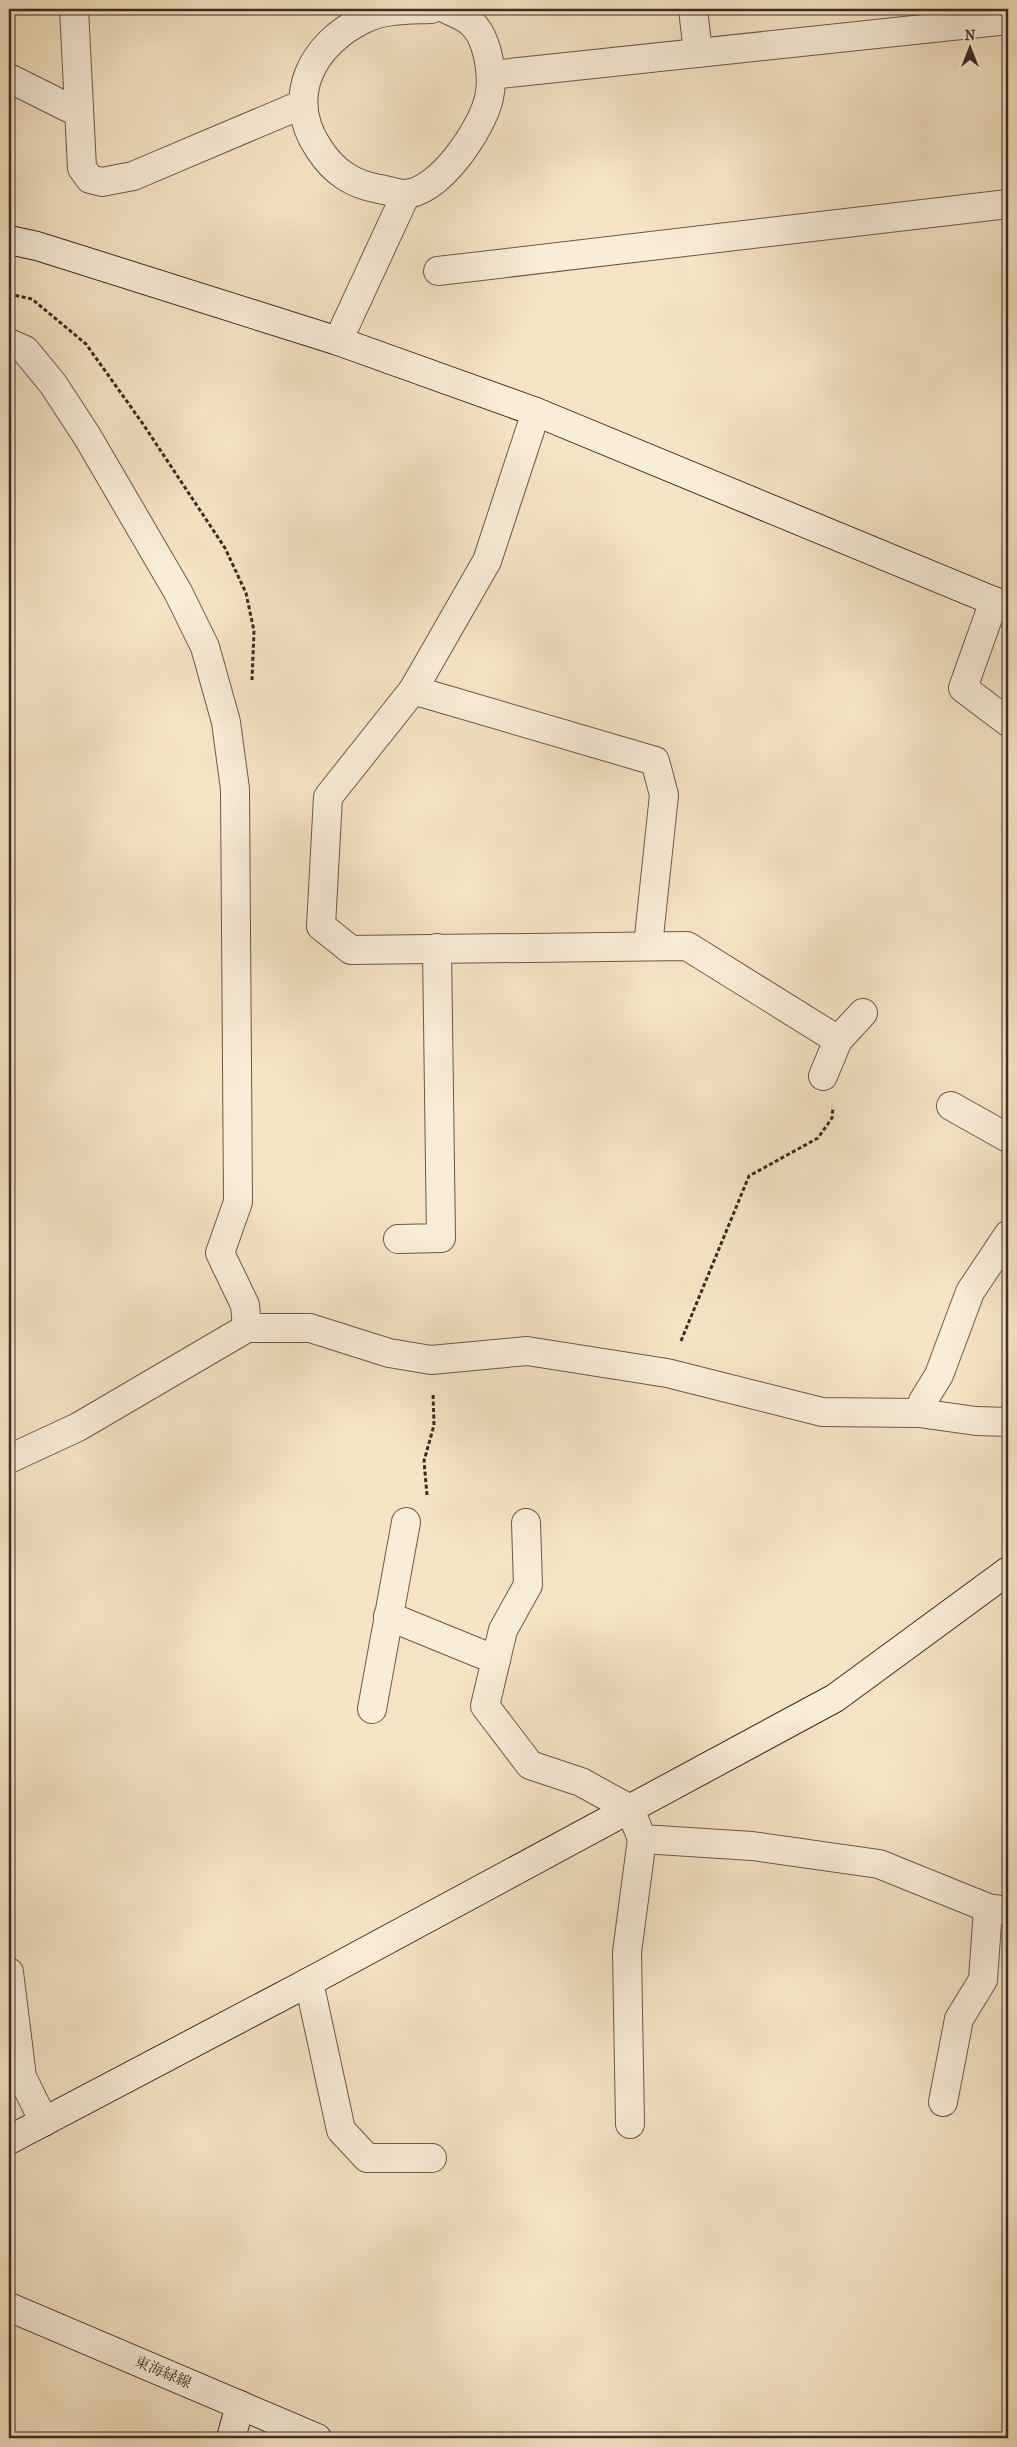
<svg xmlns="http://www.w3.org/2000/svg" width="1017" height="2447" font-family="'IM FELL French Canon','Noto Serif JP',serif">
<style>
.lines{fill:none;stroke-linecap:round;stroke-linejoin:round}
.street-casing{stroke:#6a594b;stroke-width:30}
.secondary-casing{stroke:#3c2b23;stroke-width:30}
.path{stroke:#3c2b23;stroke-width:3;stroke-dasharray:4 2.5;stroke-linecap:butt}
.street{stroke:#f8edd8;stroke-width:28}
.secondary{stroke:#f8edd8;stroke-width:28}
.labels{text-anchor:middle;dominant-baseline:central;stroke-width:4;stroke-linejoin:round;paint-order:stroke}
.street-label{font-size:15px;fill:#3c2b23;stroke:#f8edd8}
</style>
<rect width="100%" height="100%" fill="#f5e4c3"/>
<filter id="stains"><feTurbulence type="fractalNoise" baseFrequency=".004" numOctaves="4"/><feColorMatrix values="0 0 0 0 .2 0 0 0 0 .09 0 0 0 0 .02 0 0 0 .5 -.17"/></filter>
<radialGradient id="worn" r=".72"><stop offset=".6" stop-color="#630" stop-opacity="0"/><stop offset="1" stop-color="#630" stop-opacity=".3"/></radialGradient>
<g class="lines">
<defs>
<g id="street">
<polyline points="74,9 82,168 90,179 102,182 133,176 303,104"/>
<path d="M431,9C409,10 384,9 364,19C312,44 284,97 319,149C334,172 352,184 379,189C387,190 398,194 405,194C440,192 482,129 489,98C494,76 488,35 469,21C463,16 453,12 446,9"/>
<polyline points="693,9 698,53"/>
<polyline points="491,75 1008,20"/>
<polyline points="9,78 69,108 79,107"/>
<polyline points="438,271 1008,204"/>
<polyline points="338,341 406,194"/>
<polyline points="9,343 25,350 53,384 87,436 178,592 205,647 226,722 235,789 238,1202 220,1253 245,1305 247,1328"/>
<polyline points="536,412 487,561 413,690 328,797 321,926 351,950 687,946 838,1040"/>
<polyline points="994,601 963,688 1008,722"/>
<polyline points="413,690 655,761 664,795 648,946"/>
<polyline points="823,1076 838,1040 863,1013"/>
<polyline points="951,1106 1008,1138"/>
<polyline points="398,1239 441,1238 437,948"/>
<polyline points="919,1413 923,1401 939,1375 970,1292 1008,1235"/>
<polyline points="9,1459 78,1427 247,1328 310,1328 389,1353 431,1360 527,1351 667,1373 822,1412 919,1413 976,1421 1008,1422"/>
<polyline points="526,1523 528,1585 503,1630 485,1706 530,1765 581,1782 630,1809 642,1839 752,1846 879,1864 988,1908 1008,1911"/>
<polyline points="388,1616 496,1660"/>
<polyline points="372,1709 406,1522"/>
<polyline points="9,1972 22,2077 44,2122"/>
<polyline points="309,1982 341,2130 367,2158 432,2158"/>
<polyline points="943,2102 959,2019 983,1980 988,1908"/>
<polyline points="630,2124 627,1952 642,1839"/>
</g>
<g id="secondary">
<polyline points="9,240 37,246 338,341 536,412 1008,607"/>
<polyline points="9,2140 309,1982 835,1698 1008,1571"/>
<polyline points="9,2307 317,2438"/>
<polyline points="231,2438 240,2405"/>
</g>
</defs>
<use href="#street" class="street-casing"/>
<use href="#secondary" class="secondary-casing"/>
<g class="path">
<polyline points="9,294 32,299 86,344 143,424 225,548 246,593 254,631 252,680"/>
<polyline points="681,1341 749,1176 818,1138 832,1118 833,1107"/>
<polyline points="427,1495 424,1461 434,1425 433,1393"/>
</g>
<use href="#street" class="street"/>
<use href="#secondary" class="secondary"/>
</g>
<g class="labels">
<g class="street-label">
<text transform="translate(163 2372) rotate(23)">東海緑線</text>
</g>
</g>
<rect width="1017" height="2447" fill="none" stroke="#f5e4c3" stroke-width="30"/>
<rect x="10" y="10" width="997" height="2427" fill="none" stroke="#3c2b23" stroke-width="2.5"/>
<rect x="15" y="15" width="987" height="2417" fill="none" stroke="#3c2b23"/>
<g transform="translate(970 48)" stroke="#f8edd8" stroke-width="4" paint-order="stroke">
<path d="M0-4L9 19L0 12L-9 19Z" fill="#3c2b23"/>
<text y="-8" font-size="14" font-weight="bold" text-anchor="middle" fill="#3c2b23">N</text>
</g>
<rect width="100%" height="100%" filter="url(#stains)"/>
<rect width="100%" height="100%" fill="url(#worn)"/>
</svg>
